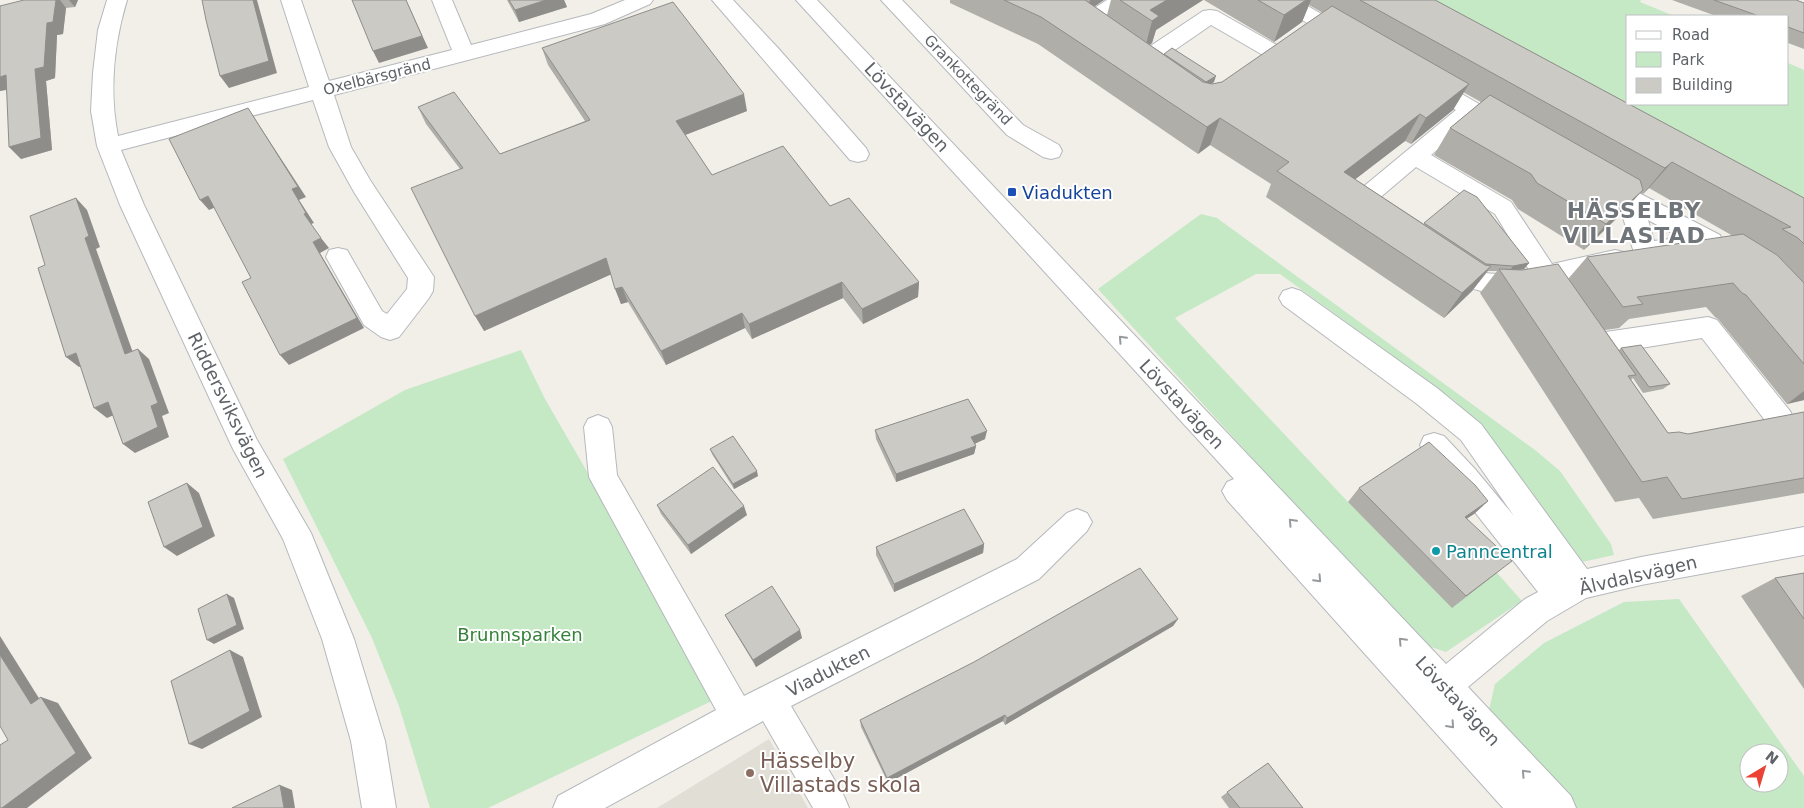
<svg xmlns="http://www.w3.org/2000/svg" width="1804" height="808" font-family="'DejaVu Sans',sans-serif">
<style>
.education{fill:#e1ded6}
.green{fill:#c5e8c5;fill-rule:evenodd}
.lines{fill:none;stroke-linecap:round;stroke-linejoin:round}
.minor-casing{stroke:#b5b8bc;stroke-width:2}
.minor{fill:#fff;fill-rule:evenodd}
.wall{fill:#afaea9;fill-rule:evenodd}
.shaded-wall{fill:#8f8d8a}
.building{fill:#cccac5;stroke:#8f8d8a}
.oneway{stroke:#979a9d}
.transit-dot{fill:#1a4fb4;stroke:#fff;stroke-width:2}
.culture-dot{fill:#0f9aa8;stroke:#fff;stroke-width:2}
.education-dot{fill:#8d6e63;stroke:#fff;stroke-width:2}
.labels{text-anchor:middle;dominant-baseline:central;stroke-width:4;stroke-linejoin:round;paint-order:stroke}
.far-street-label{font-size:15px;fill:#5f6368;stroke:#fff}
.street-label{font-size:18px;fill:#5f6368;stroke:#fff}
.transit-label{font-size:18px;fill:#164399;stroke:#fff;text-anchor:start}
.culture-label{font-size:18px;fill:#0d838f;stroke:#fff;text-anchor:start}
.park-label{font-size:18px;fill:#348238;stroke:#fff}
.near-education-label{font-size:21px;fill:#785e54;stroke:#fff;text-anchor:start}
.district-label{font-size:22px;font-weight:bold;letter-spacing:1px;fill:#70757a;stroke:#fff}
</style>
<rect width="100%" height="100%" fill="#f1efe8"/>
<polygon class="education" points="769,739 808,808 657,808"/>
<g class="green">
<polygon points="1393,0 1641,0 1640,2 1674,16 1628,16 1628,104 1788,104 1788,63 1804,70 1804,211"/>
<polygon points="1201,214 1217,218 1535,450 1560,471 1611,544 1614,555 1582,562 1564,550 1474,423 1455,401 1280,274 1256,274 1175,318 1348,502 1452,607 1497,573 1522,601 1446,652 1422,644 1098,289"/>
<polygon points="521,350 545,399 718,698 488,808 430,808 399,706 372,638 283,459 405,390"/>
<path d="M1679,599L1804,776V808H1572L1488,714L1495,684L1544,643L1624,602ZM1749,753H1779V783H1749Z"/>
</g>
<g class="lines">
<defs>
<g id="minor">
<path d="M107,0H127C114,43 109,91 118,136L309,87L281,0H301L329,81L452,50L432,0H452L471,45L591,14L625,0H653L650,4L605,24L334,95L351,147L370,180L434,277L433,291L429,298L399,337L390,340L381,337L364,325L326,257L329,250L338,248L347,250L382,311L387,314L407,289L408,278L354,192L329,147L313,100L121,150L144,205L257,440L311,533L354,639L385,741L396,808H362L351,741L322,639L283,539L233,449L120,205L97,146L91,111L93,73L98,30Z"/>
<polygon points="712,0 733,0 778,48 866,148 869,154 866,160 858,162 850,160"/>
<polygon points="796,0 817,0 1446,664 1525,599 1538,592 1455,487 1424,454 1420,445 1424,436 1434,433 1444,436 1475,469 1514,516 1461,440 1417,404 1283,305 1279,298 1283,291 1292,288 1301,291 1437,388 1481,424 1587,569 1641,557 1804,527 1804,555 1641,585 1586,598 1547,621 1468,687 1571,796 1576,808 1503,808 1227,500 1222,491 1227,482 1234,479"/>
<polygon points="881,0 902,0 1023,125 1059,145 1062,151 1059,157 1051,159 1043,157 1007,135"/>
<path d="M1107,0H1131L1128,4C1115,13 1099,30 1082,26L1079,21L1082,16Z"/>
<polygon points="1272,0 1297,0 1353,32 1356,37 1353,42 1346,44 1339,42 1275,4"/>
<polygon points="1210,10 1217,11 1282,48 1286,53 1282,58 1275,60 1268,58 1211,25 1153,65 1145,67 1137,65 1134,60 1137,55 1203,11"/>
<path d="M1426,76L1434,78L1512,123L1515,128L1512,133C1497,138 1485,127 1472,120L1431,155L1511,202L1552,264L1615,250L1624,252L1627,259L1624,266L1563,281L1573,298L1569,305L1560,308L1551,305L1539,286C1530,289 1519,293 1509,294C1485,295 1449,285 1437,263L1440,256C1461,250 1465,267 1482,272C1497,276 1514,273 1529,270L1495,214L1416,167L1376,201L1384,207L1388,213L1384,219C1370,224 1355,215 1348,202L1352,196L1456,110L1418,88L1415,83L1418,78Z"/>
<path d="M1600,175L1608,177L1720,235L1723,242L1720,249L1711,251L1702,249L1648,220L1654,241L1678,238L1687,240L1690,247L1687,254C1671,258 1652,263 1636,259L1619,205L1592,189L1588,183L1592,177Z"/>
<polygon points="1708,317 1717,320 1790,411 1794,419 1790,427 1780,431 1770,427 1702,338 1592,356 1583,353 1579,345 1583,337 1592,334"/>
<polygon points="598,415 608,419 612,427 617,475 744,696 1017,559 1067,513 1077,509 1087,513 1092,522 1087,531 1039,579 791,706 844,796 849,808 813,808 763,721 605,808 553,808 558,796 716,710 589,477 584,427 588,419"/>
</g>
</defs>
<use href="#minor" class="minor-casing"/>
<use href="#minor" class="minor"/>
</g>
<g class="wall">
<polygon points="24,0 78,0 75,7 66,8 63,34 57,35 55,78 46,81 52,150 21,159 7,90 0,91"/>
<polygon points="507,0 564,0 567,7 519,22"/>
<path d="M950,0H1104L1094,6L1107,15L1111,0H1203L1156,30L1152,43L1150,45L1164,54L1214,82L1211,84H1212L1222,82L1323,13L1309,5L1302,22L1274,42L1204,0H1435L1804,198V400L1787,404L1718,319L1715,317L1706,307L1629,319L1619,328L1605,330L1619,350L1621,348L1670,384L1663,389L1643,393L1633,378L1631,380L1668,433L1688,434L1804,412V493L1653,519L1639,498L1615,502L1480,293L1497,271H1488L1472,291L1444,318L1266,197L1271,184L1210,145L1198,154L1038,44L950,3ZM1463,92L1481,102L1450,128L1434,155L1512,200L1518,209L1584,250L1620,215L1640,193L1643,194L1649,188L1733,236L1587,257L1568,279L1519,270L1524,269L1529,263L1424,223V224L1355,179L1405,141L1411,144L1453,110Z"/>
<polygon points="1672,0 1796,0 1804,3 1804,49 1788,43 1788,16 1716,16"/>
<polygon points="542,48 747,111 685,135 712,175 830,206 919,282 918,297 863,324 843,298 752,339 745,328 666,365 628,302 621,304 611,274 484,331 460,169 426,124 418,107 500,154 585,121 548,65"/>
<polygon points="875,430 985,439 974,444 976,446 974,454 896,482 876,439"/>
<polygon points="710,449 758,476 734,489 712,454"/>
<polygon points="1359,488 1488,501 1474,514 1467,518 1497,573 1452,608 1348,502"/>
<polygon points="657,505 747,515 691,554 661,514"/>
<polygon points="984,544 983,553 894,592 876,555 876,547"/>
<polygon points="1804,573 1804,689 1741,596 1775,578"/>
<polygon points="725,615 802,638 756,667 729,622"/>
<polygon points="1178,619 1173,626 1005,725 1003,721 888,783 861,727 860,720"/>
<polygon points="1268,763 1303,808 1229,808 1221,797"/>
</g>
<g class="shaded-wall">
<polygon points="56,0 60,0 66,8 63,34 57,35 55,78 46,81 52,150 21,159 9,147 35,69 47,23"/>
<polygon points="69,0 78,0 75,7"/>
<polygon points="253,0 257,0 277,73 229,88 220,76"/>
<polygon points="406,0 428,48 379,63 373,51"/>
<polygon points="546,0 564,0 567,7 519,22 515,10"/>
<polygon points="1090,0 1104,0 1088,11"/>
<polygon points="1167,0 1203,0 1156,30 1152,43 1145,48 1152,21 1150,10"/>
<polygon points="1306,0 1311,0 1302,22 1274,42 1284,15"/>
<polygon points="6,75 17,87 0,91 0,77"/>
<polygon points="1216,76 1214,82 1204,89 1206,82"/>
<polygon points="1469,84 1453,110 1411,144 1426,118"/>
<polygon points="744,94 747,111 680,137 676,121"/>
<polygon points="248,108 306,197 299,200 314,223 311,224 304,214"/>
<polygon points="1420,114 1405,141 1331,198 1344,172"/>
<polygon points="1220,118 1210,145 1198,154 1207,127"/>
<polygon points="1672,162 1649,188 1643,194 1665,168"/>
<polygon points="1643,190 1620,215 1584,250 1606,224"/>
<polygon points="208,196 216,207 209,210 200,200"/>
<polygon points="76,198 87,210 100,247 96,249 137,364 125,354 85,238"/>
<polygon points="321,238 329,248 320,253 364,328 289,365 280,355 313,242"/>
<polygon points="606,258 612,274 484,331 475,316"/>
<polygon points="1529,263 1524,269 1509,272 1513,266"/>
<polygon points="1491,266 1472,291 1444,318 1462,293"/>
<polygon points="842,282 843,298 752,339 749,324"/>
<polygon points="919,282 918,297 863,324 862,309"/>
<polygon points="622,287 628,302 621,304 615,289"/>
<polygon points="742,313 745,328 666,365 661,351"/>
<polygon points="138,349 149,359 169,413 162,416 169,437 135,453 123,444 151,406"/>
<polygon points="76,353 88,363 79,367 66,357"/>
<polygon points="1804,391 1804,400 1787,404"/>
<polygon points="108,402 121,412 107,418 94,408"/>
<polygon points="987,431 985,439 970,446 971,437"/>
<polygon points="976,446 974,454 896,482 896,474"/>
<polygon points="757,471 758,476 734,489 733,484"/>
<polygon points="187,483 199,493 215,536 177,556 164,547"/>
<polygon points="1488,501 1474,514 1451,529 1465,517"/>
<polygon points="744,506 747,515 691,554 688,545"/>
<polygon points="984,544 983,553 894,592 894,584"/>
<polygon points="227,594 234,598 244,629 214,644 207,640"/>
<polygon points="1178,619 1173,626 1005,725 1007,718"/>
<polygon points="800,630 802,638 756,667 753,660"/>
<polygon points="0,636 47,711 31,704 0,655"/>
<polygon points="230,650 243,657 262,717 202,749 189,744"/>
<polygon points="41,697 58,703 92,758 27,808 2,808"/>
<polygon points="1005,715 1003,721 888,783 887,778"/>
<polygon points="280,785 292,790 295,808 284,808"/>
</g>
<g class="building">
<polygon points="24,0 56,0 53,22 47,23 44,67 35,69 41,138 9,147 6,75 0,77 0,6"/>
<polygon points="202,0 253,0 269,61 220,76 206,20"/>
<polygon points="352,0 406,0 422,36 373,51"/>
<polygon points="509,0 546,0 515,10"/>
<polygon points="1004,0 1085,0 1203,82 1212,84 1222,82 1332,6 1469,84 1426,118 1420,114 1344,172 1485,265 1491,266 1462,293 1277,171 1289,162 1220,118 1207,127 1041,17"/>
<polygon points="1120,0 1167,0 1150,10 1159,16 1152,21"/>
<polygon points="1258,0 1306,0 1284,15"/>
<polygon points="1360,0 1435,0 1804,198 1804,244 1798,238 1782,229 1791,227 1672,162 1665,168 1661,166"/>
<polygon points="1714,0 1796,0 1804,3 1804,33 1788,27 1788,16 1759,16"/>
<polygon points="673,2 744,94 676,121 712,175 783,146 830,206 849,198 919,282 862,309 842,282 749,324 742,313 661,351 622,287 615,289 606,258 475,316 411,188 463,168 418,107 454,92 500,154 590,120 542,48"/>
<polygon points="1172,48 1216,76 1206,82 1164,54"/>
<polygon points="1490,95 1640,180 1643,190 1606,224 1537,183 1531,174 1450,128"/>
<polygon points="248,108 298,187 292,189 306,213 304,214 321,238 313,242 357,318 280,355 242,282 251,278 208,196 200,200 169,139"/>
<polygon points="1464,190 1477,197 1529,263 1513,266 1486,264 1424,223"/>
<polygon points="76,198 89,236 85,238 125,354 138,349 158,403 151,406 158,427 123,444 108,402 94,408 76,353 66,357 38,268 45,265 30,216"/>
<polygon points="1743,234 1777,255 1804,283 1804,364 1746,295 1742,293 1733,283 1637,297 1643,304 1623,307 1587,257"/>
<polygon points="1558,264 1636,375 1628,376 1668,433 1679,432 1688,434 1804,412 1804,478 1682,499 1667,477 1642,482 1499,269 1522,270"/>
<polygon points="1641,345 1670,384 1649,387 1621,348"/>
<polygon points="968,399 987,431 971,437 976,446 896,474 875,430"/>
<polygon points="733,436 757,471 733,484 710,449"/>
<polygon points="1429,442 1475,485 1488,501 1465,517 1512,561 1466,596 1359,488"/>
<polygon points="713,467 744,506 688,545 657,505"/>
<polygon points="187,483 203,527 164,547 148,502"/>
<polygon points="964,509 984,544 894,584 876,547"/>
<polygon points="1140,568 1178,619 1007,718 1005,715 887,778 860,720 974,662"/>
<polygon points="1804,573 1804,619 1775,578"/>
<polygon points="772,586 800,630 753,660 725,615"/>
<polygon points="227,594 237,625 207,640 198,609"/>
<polygon points="230,650 250,711 189,744 171,681"/>
<polygon points="0,655 31,704 41,697 76,753 2,808 0,808 0,745 8,740 0,726"/>
<polygon points="1268,763 1303,808 1240,808 1227,792"/>
<polygon points="280,785 284,808 232,808"/>
</g>
<defs><path id="oneway-chevron" d="M-2-3.5L2.5 0L-2 3.5" fill="none" stroke-width="1.6" stroke-linecap="round" stroke-linejoin="round" transform="scale(1.25)"/></defs>
<g class="oneway">
<use href="#oneway-chevron" transform="translate(1122 339) rotate(-133)"/>
<use href="#oneway-chevron" transform="translate(1292 522) rotate(-133)"/>
<use href="#oneway-chevron" transform="translate(1318 579) rotate(47)"/>
<use href="#oneway-chevron" transform="translate(1402 641) rotate(-133)"/>
<use href="#oneway-chevron" transform="translate(1451 725) rotate(48)"/>
<use href="#oneway-chevron" transform="translate(1525 773) rotate(-133)"/>
</g>
<rect class="transit-dot" x="1007" y="187" width="10" height="10" rx="2.5"/>
<circle class="culture-dot" cx="1436" cy="551" r="5"/>
<circle class="education-dot" cx="750" cy="773" r="5"/>
<g class="labels">
<g class="far-street-label">
<text transform="translate(377 77) rotate(-14)">Oxelbärsgränd</text>
<text transform="translate(968 80) rotate(46)">Grankottegränd</text>
</g>
<g class="street-label">
<text transform="translate(907 107) rotate(47)">Lövstavägen</text>
<text transform="translate(1182 404) rotate(47)">Lövstavägen</text>
<text transform="translate(228 405) rotate(64)">Riddersviksvägen</text>
<text transform="translate(1638 575) rotate(-13)">Älvdalsvägen</text>
<text transform="translate(828 671) rotate(-27)">Viadukten</text>
<text transform="translate(1458 701) rotate(47)">Lövstavägen</text>
</g>
<g class="transit-label">
<text x="1022" y="192">Viadukten</text>
</g>
<g class="culture-label">
<text x="1446" y="551">Panncentral</text>
</g>
<g class="park-label">
<text x="520" y="634">Brunnsparken</text>
</g>
<g class="near-education-label">
<text x="760" y="761">Hässelby<tspan x="760" dy="24">Villastads skola</tspan></text>
</g>
<g class="district-label">
<text x="1634" y="210">HÄSSELBY<tspan x="1634" dy="25">VILLASTAD</tspan></text>
</g>
</g>
<rect x="1626" y="15" width="162" height="90" fill="#ffffff" stroke="#bfc1c3"/>
<rect x="1636" y="31" width="25" height="8" fill="#ffffff" stroke="#bfc1c3"/>
<text x="1672" y="40" font-size="15" fill="#5f6368">Road</text>
<rect x="1636" y="52" width="25" height="15" fill="#c5e8c5" stroke="#bfc1c3"/>
<text x="1672" y="65" font-size="15" fill="#5f6368">Park</text>
<rect x="1636" y="78" width="25" height="15" fill="#cccac5" stroke="#bfc1c3"/>
<text x="1672" y="90" font-size="15" fill="#5f6368">Building</text>
<g transform="translate(1764 768) rotate(38)"><circle r="24" fill="#ffffff" stroke="#bfc1c3"/>
<path d="M0-4L9 19L0 12L-9 19Z" fill="#ea4335"/>
<text y="-8" font-size="14" font-weight="bold" text-anchor="middle" fill="#5f6368">N</text>
</g>
</svg>
